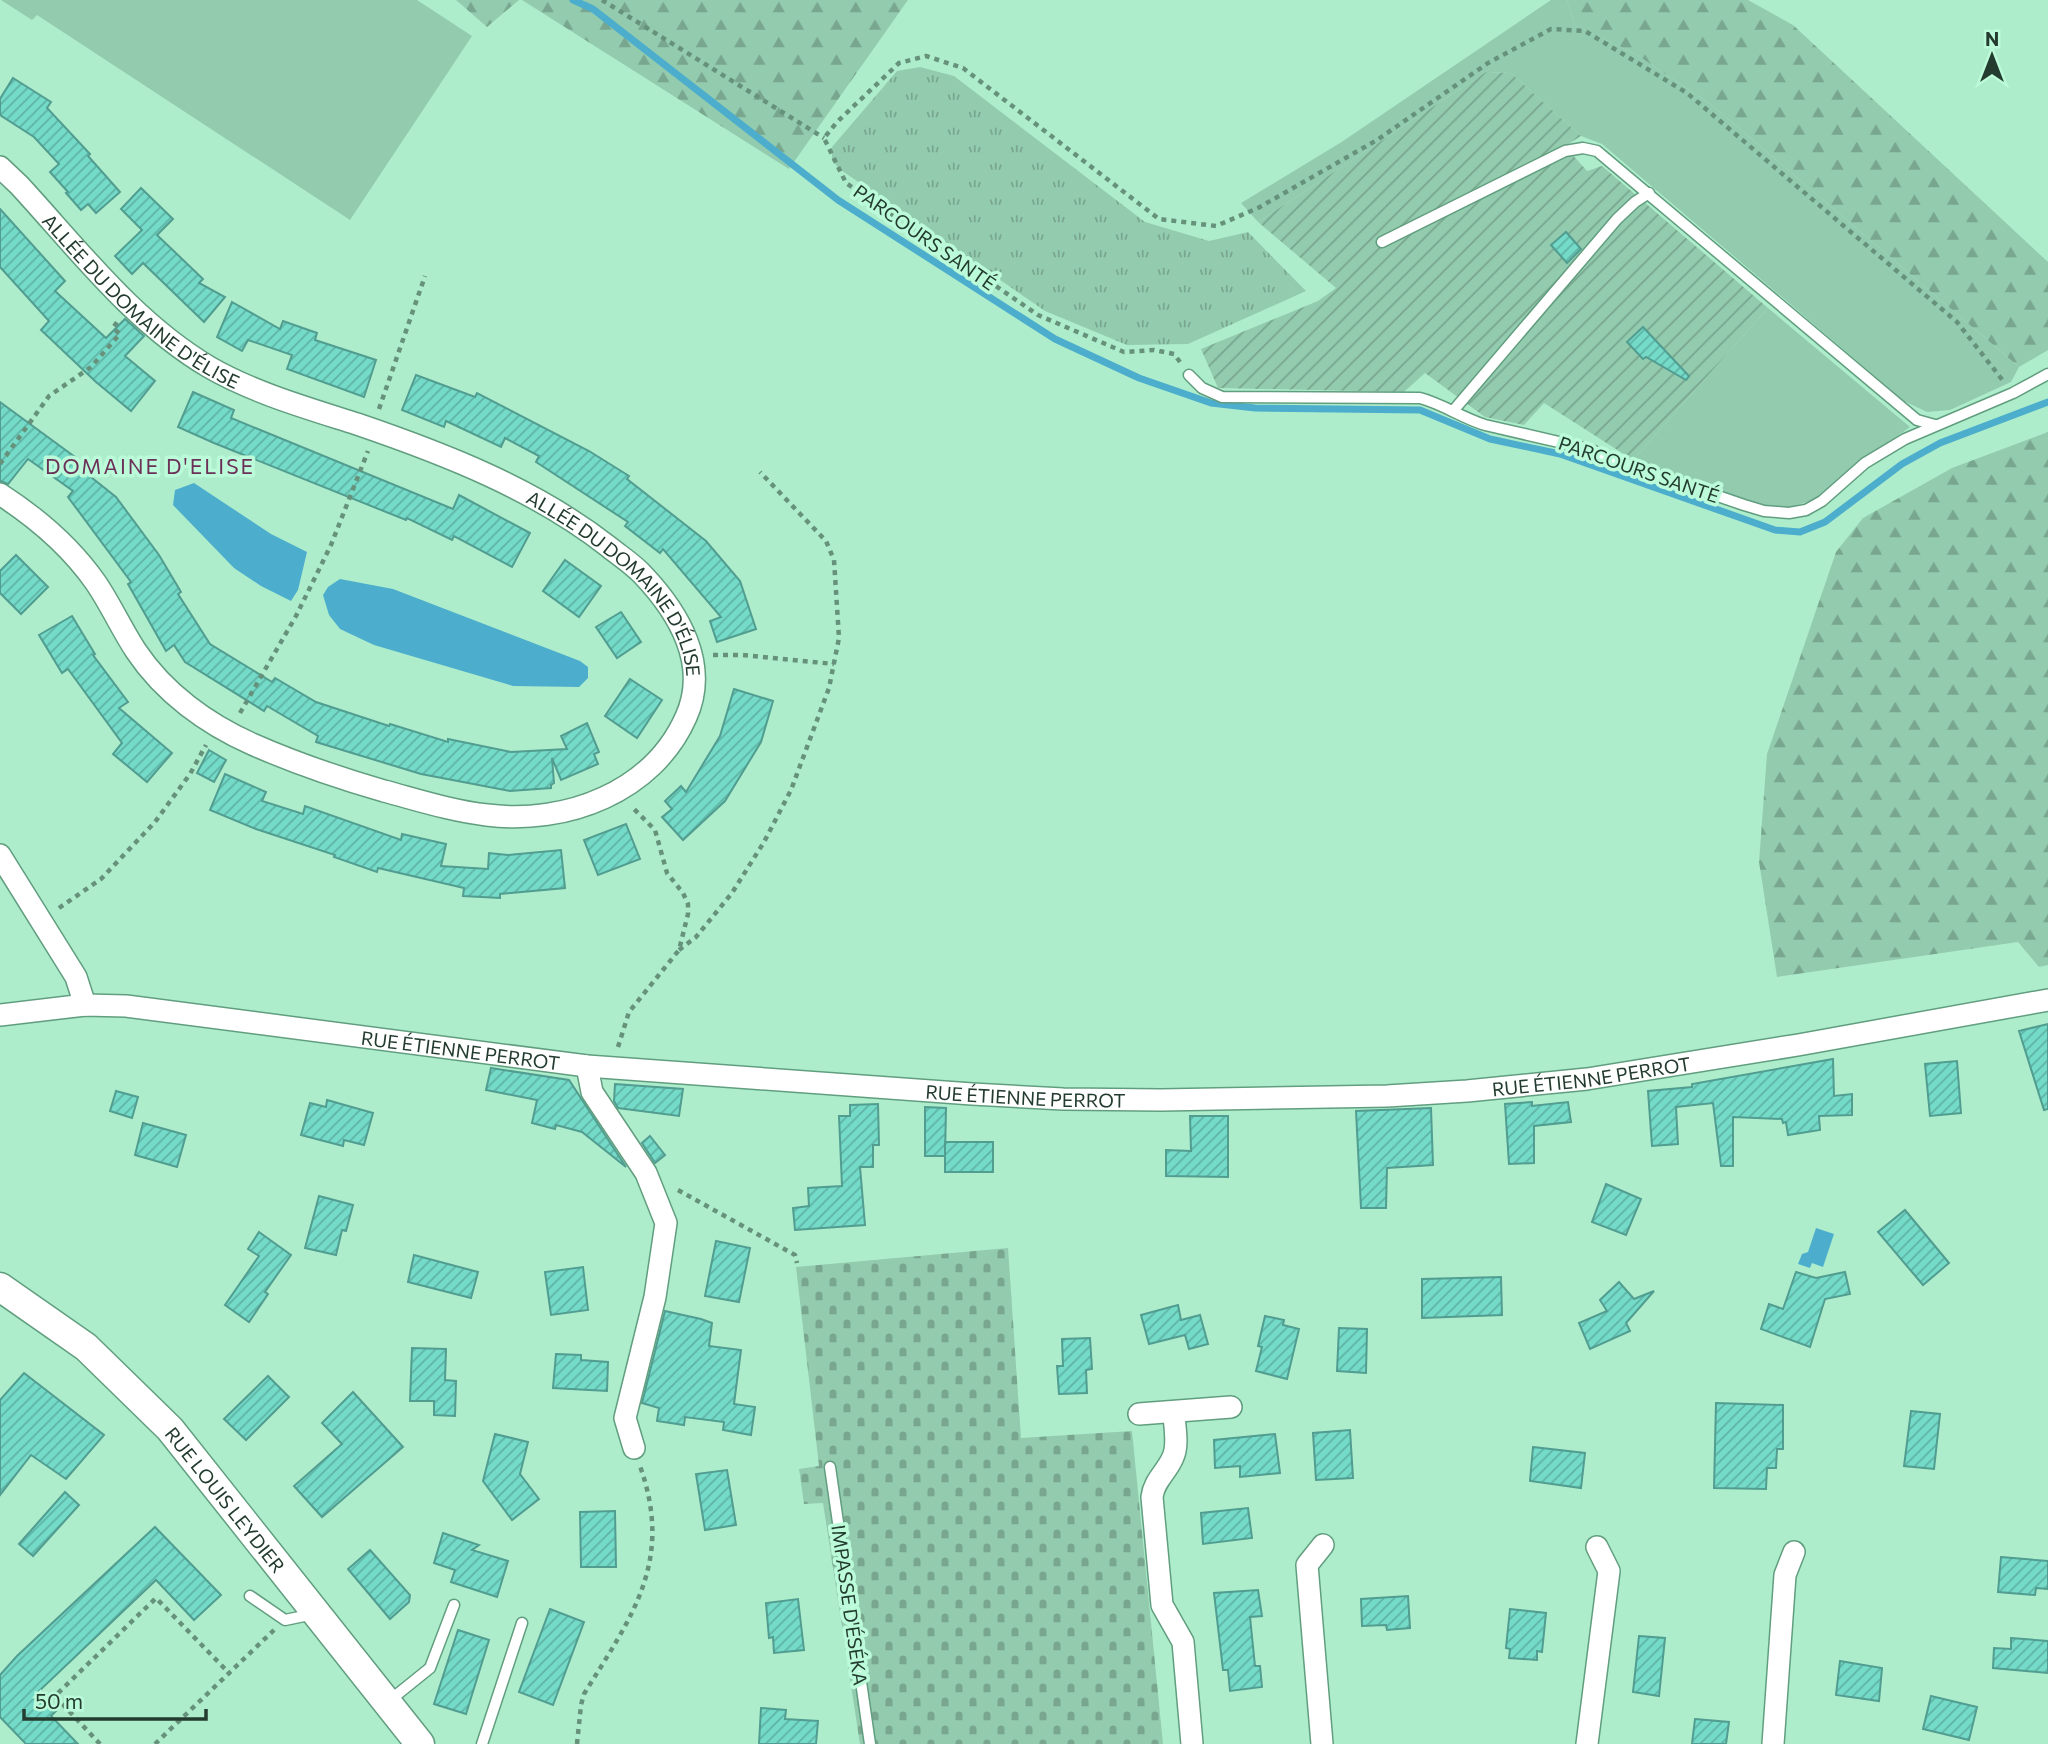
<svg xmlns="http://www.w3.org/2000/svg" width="2048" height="1744" font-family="Commissioner,sans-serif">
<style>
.grass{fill:#93cbae}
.forest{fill:url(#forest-firs)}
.cemetery{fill:url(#cemetery-stones)}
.park{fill:url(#park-tufts)}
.garden{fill:url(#garden-furrows)}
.water{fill:#4caecc}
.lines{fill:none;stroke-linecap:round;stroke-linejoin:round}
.stream{stroke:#4caecc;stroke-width:7}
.building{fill:url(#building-hatch);stroke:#519d90;stroke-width:2}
.service-casing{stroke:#619e7f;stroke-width:13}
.minor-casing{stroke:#619e7f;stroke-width:24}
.tertiary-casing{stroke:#619e7f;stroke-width:31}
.path{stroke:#66927b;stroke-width:4.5;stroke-dasharray:5 5;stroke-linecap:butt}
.service{stroke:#fff;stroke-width:10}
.minor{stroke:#fff;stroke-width:21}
.tertiary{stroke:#fff;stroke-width:28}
.labels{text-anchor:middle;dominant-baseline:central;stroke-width:7;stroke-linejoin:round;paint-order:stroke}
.street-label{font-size:19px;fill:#233c2f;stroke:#bbfbd9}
.neighbourhood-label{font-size:21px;letter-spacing:2px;fill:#6b3058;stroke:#bbfbd9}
</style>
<defs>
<pattern id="forest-firs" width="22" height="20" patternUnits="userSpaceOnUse" patternTransform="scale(1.75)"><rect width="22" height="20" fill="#93cbae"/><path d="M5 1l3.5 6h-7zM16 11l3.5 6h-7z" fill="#78a68e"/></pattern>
<pattern id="cemetery-stones" width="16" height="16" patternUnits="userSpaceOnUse" patternTransform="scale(1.75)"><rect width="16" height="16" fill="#93cbae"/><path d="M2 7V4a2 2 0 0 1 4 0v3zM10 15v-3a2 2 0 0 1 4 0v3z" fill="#78a68e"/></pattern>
<pattern id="park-tufts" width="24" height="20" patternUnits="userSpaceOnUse" patternTransform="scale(1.75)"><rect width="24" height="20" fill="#93cbae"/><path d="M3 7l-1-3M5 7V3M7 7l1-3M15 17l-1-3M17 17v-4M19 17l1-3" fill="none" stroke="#78a68e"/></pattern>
<pattern id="garden-furrows" width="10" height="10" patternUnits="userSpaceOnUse" patternTransform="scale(1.75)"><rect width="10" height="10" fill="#93cbae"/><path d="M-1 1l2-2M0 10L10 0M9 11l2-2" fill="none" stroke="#78a68e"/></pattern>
<pattern id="building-hatch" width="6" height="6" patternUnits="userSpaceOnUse" patternTransform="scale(1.75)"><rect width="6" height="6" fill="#74dbc9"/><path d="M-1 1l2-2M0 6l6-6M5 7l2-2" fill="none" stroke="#5fb3a4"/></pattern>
</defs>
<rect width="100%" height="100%" fill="#aeedcc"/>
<g class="grass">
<polygon points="1,0 417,0 472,36 350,220 37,15 32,20"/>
<polygon points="1551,0 1567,0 1575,25 1637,55 1713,106 2019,367 2011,382 1950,410 1927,412 1904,401 1602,144 1581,136 1511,73 1486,72 1258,222 1241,203 1340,143"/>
<polygon points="1768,308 1910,427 1839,478 1818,498 1792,507 1771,507 1746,501 1633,460"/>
</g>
<g class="forest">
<polygon points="456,0 519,0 487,27"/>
<polygon points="522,0 908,0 789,169"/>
<polygon points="1567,0 1748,0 1793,25 2048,262 2048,350 2019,367 1713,106 1637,55 1575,25"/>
<polygon points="2048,432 2048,965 2039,967 2018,942 1777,977 1759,862 1767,754 1836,552 1863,518 1952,468"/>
</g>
<polygon class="cemetery" points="1008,1248 1021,1438 1132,1431 1163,1744 860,1744 823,1503 804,1504 799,1469 819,1466 796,1267"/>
<polygon class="park" points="920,67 954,76 1145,222 1209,241 1248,232 1306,291 1188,344 1127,345 1045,311 841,170 832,161 832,147 897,71"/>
<polygon class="garden" points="1486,72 1511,73 1581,136 1565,146 1587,171 1602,166 1768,308 1633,460 1544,403 1524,425 1485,417 1425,373 1404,392 1218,388 1201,349 1318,301 1336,288 1258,222"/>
<g class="water">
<polygon points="194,483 271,534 307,552 298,590 291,601 261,586 234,568 173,505 175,490"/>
<polygon points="340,579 393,589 580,661 588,667 588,678 579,687 513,686 374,645 340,629 329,615 323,595 328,587"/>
<polygon points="1816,1228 1834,1234 1823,1267 1812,1263 1810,1268 1798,1264 1802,1254 1808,1252"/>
</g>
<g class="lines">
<polyline class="stream" points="573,0 593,9 838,200 1055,339 1139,378 1211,403 1255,408 1420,410 1490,439 1560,454 1775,530 1800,532 1825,522 1902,464 1940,443 2048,402"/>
</g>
<g class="building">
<polygon points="13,78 51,102 47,108 90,154 88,156 120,192 96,213 88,204 81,210 66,193 68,192 50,172 59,164 34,137 0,115 0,99"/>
<polygon points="141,188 173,219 157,235 203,279 199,283 225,297 204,322 143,263 132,274 115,256 142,230 121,209"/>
<polygon points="0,209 65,281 55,291 106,338 125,319 144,336 125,356 155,381 131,411 96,382 41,330 49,321 0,267"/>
<polygon points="1566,232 1581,249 1567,263 1551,245"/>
<polygon points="232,302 280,329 283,321 317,333 315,340 376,360 364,397 287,369 292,355 248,340 242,351 217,337"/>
<polygon points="1643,327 1689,376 1686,380 1646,357 1643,359 1627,342"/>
<polygon points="416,375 475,397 477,393 589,451 629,476 627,479 706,541 740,581 756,629 717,642 710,621 721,617 663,549 660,553 625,526 628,522 536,462 539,456 505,438 501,447 446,421 444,427 402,410"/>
<polygon points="193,392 234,410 231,418 453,509 459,495 530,533 512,567 454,536 452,540 407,518 406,520 214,443 178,427"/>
<polygon points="0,402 75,457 72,462 116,497 159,555 181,592 178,594 210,644 272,682 275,678 316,702 389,726 390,724 448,742 448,739 511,752 567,749 561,736 587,723 599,752 594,754 598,764 561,780 552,758 554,783 551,785 551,788 510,791 421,774 316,742 318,736 267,706 264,711 185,662 174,645 166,651 128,584 131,582 68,497 73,491 28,459 8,484 0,481"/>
<polygon points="16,555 48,587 21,614 0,593 0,571"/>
<polygon points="565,560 601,586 579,617 543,591"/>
<polygon points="621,612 641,642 617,658 596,627"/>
<polygon points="72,616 95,654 93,655 128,702 119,708 172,753 147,782 113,754 122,743 68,669 62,673 39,635"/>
<polygon points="630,679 662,700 637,738 605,716"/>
<polygon points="734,689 773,701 761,742 725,801 683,840 662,817 672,809 665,801 681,786 686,792 720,736"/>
<polygon points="209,750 226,760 214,782 197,773"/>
<polygon points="225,774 266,792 262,801 303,814 305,806 401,840 402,834 446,844 441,866 488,869 489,853 508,855 561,850 565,888 500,894 500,898 463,896 464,888 378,868 377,872 334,857 335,855 256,829 210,810"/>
<polygon points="626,824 640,859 598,875 584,840"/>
<polygon points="2048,1024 2048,1109 2044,1110 2019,1031"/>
<polygon points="1833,1059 1834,1096 1852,1094 1852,1115 1819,1116 1820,1130 1788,1135 1786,1122 1783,1123 1782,1119 1733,1117 1733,1166 1721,1166 1713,1103 1676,1107 1678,1144 1652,1146 1648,1091 1692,1087 1692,1084"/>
<polygon points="1957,1061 1961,1113 1930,1116 1925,1064"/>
<polygon points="491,1068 569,1080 626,1167 582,1132 556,1125 555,1129 532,1123 537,1100 486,1090"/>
<polygon points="615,1084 683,1089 679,1116 618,1108 614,1101"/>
<polygon points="116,1091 138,1097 132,1118 110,1111"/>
<polygon points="327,1100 373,1113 364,1145 344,1140 343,1146 301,1135 310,1103 326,1107"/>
<polygon points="1532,1102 1532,1106 1568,1102 1571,1122 1534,1126 1534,1163 1509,1164 1505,1104"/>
<polygon points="878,1104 879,1145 873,1145 873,1167 860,1167 865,1225 795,1230 793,1208 809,1206 808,1188 842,1186 839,1116 850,1116 850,1105"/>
<polygon points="925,1107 946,1108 945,1156 925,1156"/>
<polygon points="1431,1108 1433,1165 1387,1168 1386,1208 1361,1208 1356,1111"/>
<polygon points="1190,1116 1228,1116 1228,1177 1166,1176 1166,1150 1191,1151"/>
<polygon points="143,1123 186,1135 177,1167 135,1155"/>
<polygon points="650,1136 665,1155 655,1163 642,1143"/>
<rect x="945" y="1142" width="48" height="30"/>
<polygon points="1606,1184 1641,1199 1626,1235 1592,1222"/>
<polygon points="319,1196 353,1205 346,1231 342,1230 336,1255 305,1248"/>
<polygon points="1905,1210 1949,1263 1923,1285 1878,1232"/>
<polygon points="259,1232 291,1255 265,1292 268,1294 249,1322 225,1305 259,1256 248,1249"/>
<polygon points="716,1241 750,1248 739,1302 705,1296"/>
<polygon points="414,1255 478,1272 471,1298 408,1282"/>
<polygon points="583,1267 588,1310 551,1315 545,1272"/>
<polygon points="1796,1272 1816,1278 1845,1272 1850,1294 1825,1299 1810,1347 1761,1329 1769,1304 1783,1309"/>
<polygon points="1501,1277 1502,1315 1422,1318 1422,1279"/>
<polygon points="1619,1282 1634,1299 1654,1291 1626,1323 1630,1331 1590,1349 1579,1323 1607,1311 1600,1300"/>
<polygon points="1178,1305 1181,1320 1200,1315 1208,1344 1189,1349 1185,1335 1149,1344 1141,1315"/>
<polygon points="665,1311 701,1319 712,1323 709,1346 741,1350 734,1404 755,1407 751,1435 723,1430 724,1422 685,1417 684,1425 657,1421 659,1408 642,1403"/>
<polygon points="1265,1316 1284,1320 1283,1325 1299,1329 1287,1379 1256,1371 1262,1347 1258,1346"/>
<polygon points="1339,1328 1367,1329 1366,1373 1337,1371"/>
<polygon points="1090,1338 1092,1369 1086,1370 1087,1393 1059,1394 1057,1366 1063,1366 1062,1339"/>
<polygon points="412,1348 446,1349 445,1380 456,1381 455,1416 434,1415 434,1401 410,1401"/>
<polygon points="556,1354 581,1355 581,1360 608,1362 607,1391 553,1388"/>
<polygon points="24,1373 104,1435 66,1479 31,1455 0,1495 0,1400"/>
<polygon points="268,1376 289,1397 246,1440 224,1419"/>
<polygon points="353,1392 403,1447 322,1517 294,1486 342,1444 322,1423"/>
<polygon points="1716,1403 1783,1405 1783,1449 1777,1449 1776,1468 1767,1468 1766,1489 1714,1488"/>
<polygon points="1911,1411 1940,1414 1934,1469 1904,1466"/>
<polygon points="1350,1430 1353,1478 1316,1480 1313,1433"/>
<polygon points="495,1434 528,1442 520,1474 539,1499 512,1520 483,1481"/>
<polygon points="1275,1434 1280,1473 1240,1477 1240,1466 1215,1468 1214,1440"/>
<polygon points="1533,1447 1585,1453 1581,1488 1530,1481"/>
<polygon points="727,1470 736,1525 705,1530 696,1474"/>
<polygon points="65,1492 79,1505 33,1556 19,1544"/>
<polygon points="1248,1508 1252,1538 1203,1544 1201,1513"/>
<polygon points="615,1511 616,1567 581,1567 580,1512"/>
<polygon points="155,1527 221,1595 194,1620 156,1580 38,1692 56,1711 51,1716 78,1744 26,1744 0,1717 0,1675 17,1656"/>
<polygon points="443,1533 479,1545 472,1550 508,1561 497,1597 451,1582 455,1570 434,1563"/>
<polygon points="370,1550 410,1595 409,1602 390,1619 348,1569"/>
<polygon points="2001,1557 2048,1561 2048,1589 2036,1588 2035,1595 1998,1592"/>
<polygon points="1258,1590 1262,1616 1250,1617 1255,1666 1260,1666 1262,1687 1230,1691 1228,1670 1223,1670 1214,1593"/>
<polygon points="1408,1596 1410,1628 1387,1630 1386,1625 1362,1626 1361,1599"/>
<polygon points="798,1599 804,1650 774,1653 773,1637 769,1638 766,1603"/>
<polygon points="550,1609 584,1622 553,1705 519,1692"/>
<polygon points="1510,1609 1546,1613 1542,1652 1537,1651 1537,1660 1509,1658 1510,1649 1506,1648"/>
<polygon points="458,1630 489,1640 466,1714 434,1704"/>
<polygon points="1639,1636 1665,1638 1659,1696 1633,1692"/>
<polygon points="2011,1638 2048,1641 2048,1673 1993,1668 1994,1648 2011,1649"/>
<polygon points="1840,1661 1882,1668 1879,1701 1836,1695"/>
<polygon points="1931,1696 1977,1707 1969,1740 1923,1729"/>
<polygon points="761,1708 786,1710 785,1719 818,1721 816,1744 759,1744"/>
<polygon points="1695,1719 1729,1722 1726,1744 1692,1744"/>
</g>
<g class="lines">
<defs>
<g id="service">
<polyline points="1382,242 1565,151 1583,148 1597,151 1917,420 1935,425"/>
<path d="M1189,375L1202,388L1222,397L1420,398C1443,404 1462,418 1485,425L1589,449L1630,466L1744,505L1764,511L1789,513L1806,510L1822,501L1865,463L1905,439L2013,393L2048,374"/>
<polyline points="1453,411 1617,219 1635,202 1649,193"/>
<polyline points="830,1467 870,1744"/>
<polyline points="250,1596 285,1620 314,1614"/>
<polyline points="389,1701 430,1668 454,1605"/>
<polyline points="482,1744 522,1623"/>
</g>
<g id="minor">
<path id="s1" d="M0,167L19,185C78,249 133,322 209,367C254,393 307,408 357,424C445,454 535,489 609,547C620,556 633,564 643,575C678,612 710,664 686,717C653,792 566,825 487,815C452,811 418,800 384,791C339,778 295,763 252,744C207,724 164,693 136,651C122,630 111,605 96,583C71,547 37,518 0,494"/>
<polyline points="0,855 76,977 85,1005"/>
<path id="s2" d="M0,1015L85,1005L126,1006L587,1066L972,1094L1063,1099L1161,1100L1387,1096L1467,1091L1587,1079L1798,1045L2048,1000"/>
<polyline points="587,1066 592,1092 646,1173 666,1223 655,1297 625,1418 634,1448"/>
<path d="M1174,1412C1174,1426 1179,1444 1173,1457C1167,1472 1154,1480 1152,1497L1162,1605L1183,1642L1192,1744"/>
<polyline points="1139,1414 1231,1407"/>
<polyline points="1322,1744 1307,1565 1323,1545"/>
<polyline points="1587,1744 1609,1571 1597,1547"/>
<polyline points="1773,1744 1785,1575 1794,1552"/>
</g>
<g id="tertiary">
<path id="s3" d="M0,1287L86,1347L170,1429L420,1744"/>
</g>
</defs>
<use href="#service" class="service-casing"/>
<use href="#minor" class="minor-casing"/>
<use href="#tertiary" class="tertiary-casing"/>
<g class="path">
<polyline points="602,0 824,138"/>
<polyline points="1180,362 1174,354 1154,350 1124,352 1038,315 846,183 824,138 837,122 899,63 926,56 963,68 1159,219 1216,226 1258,208 1377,140 1488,63 1551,29 1585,31 1687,93 1957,322 2004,382"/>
<polyline points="379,409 425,276"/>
<polyline points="0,464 49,396 91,367 120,334 113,328 117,322"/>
<polyline points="713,655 743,655 834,664"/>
<polyline points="240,713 296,616 331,545 368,451"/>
<polyline points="59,908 101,879 155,822 190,774 206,745"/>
<polyline points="679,950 696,937 732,893 764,842 791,790 829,688 839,638 834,560 826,541 760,472"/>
<polyline points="618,1047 629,1012 679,950 688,914 688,904 683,893 667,873 655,830 632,807"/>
<polyline points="678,1190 795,1255 797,1263"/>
<polyline points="100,1744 55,1696 156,1598 229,1673"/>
<polyline points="155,1744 274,1630"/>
<path d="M577,1744L581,1705L584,1694C632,1616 674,1562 640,1466"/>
</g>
<use href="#service" class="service"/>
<use href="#minor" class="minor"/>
<use href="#tertiary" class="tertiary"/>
</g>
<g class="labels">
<g class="street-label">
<text transform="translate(925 237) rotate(35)">PARCOURS SANTÉ</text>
<text stroke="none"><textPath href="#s1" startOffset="196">ALLÉE DU DOMAINE D'ÉLISE</textPath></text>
<text transform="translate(1639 469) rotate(19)">PARCOURS SANTÉ</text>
<text stroke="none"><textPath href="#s1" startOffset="763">ALLÉE DU DOMAINE D'ÉLISE</textPath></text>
<text stroke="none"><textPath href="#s2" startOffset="464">RUE ÉTIENNE PERROT</textPath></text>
<text stroke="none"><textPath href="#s2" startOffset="1598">RUE ÉTIENNE PERROT</textPath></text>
<text stroke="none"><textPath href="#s2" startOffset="1031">RUE ÉTIENNE PERROT</textPath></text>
<text stroke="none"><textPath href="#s3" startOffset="312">RUE LOUIS LEYDIER</textPath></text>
<text transform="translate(850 1605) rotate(82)">IMPASSE D'ÉSÉKA</text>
</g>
<g class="neighbourhood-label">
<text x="150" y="465">DOMAINE D'ELISE</text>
</g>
</g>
<g transform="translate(1992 56)" stroke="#bbfbd9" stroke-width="5" paint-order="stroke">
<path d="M0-5L12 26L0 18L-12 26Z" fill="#233c2f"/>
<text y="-10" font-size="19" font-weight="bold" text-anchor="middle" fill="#233c2f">N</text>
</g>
<path d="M24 1709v10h182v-10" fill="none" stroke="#233c2f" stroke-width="3.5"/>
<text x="35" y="1709" font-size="21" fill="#233c2f" stroke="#bbfbd9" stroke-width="5" paint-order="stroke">50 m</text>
</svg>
